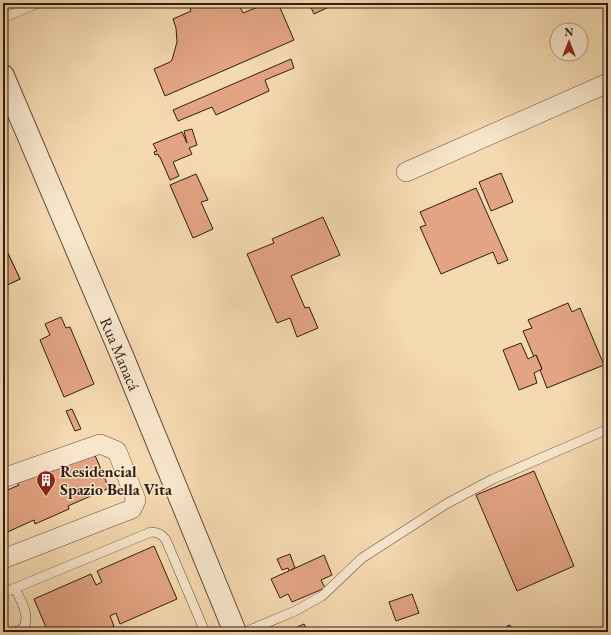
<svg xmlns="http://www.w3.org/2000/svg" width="611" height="635" font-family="'EB Garamond',serif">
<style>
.building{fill:#e2a483;stroke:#331d11;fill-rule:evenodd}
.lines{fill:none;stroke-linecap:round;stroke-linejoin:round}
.service-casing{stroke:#644c39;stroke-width:10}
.minor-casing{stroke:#644c39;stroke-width:20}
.tertiary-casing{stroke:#644c39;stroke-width:24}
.service{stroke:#f8e6cc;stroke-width:9}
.minor{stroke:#f8e6cc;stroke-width:19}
.tertiary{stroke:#f8e6cc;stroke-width:22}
.labels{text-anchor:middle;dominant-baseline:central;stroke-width:3;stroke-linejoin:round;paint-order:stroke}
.street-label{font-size:16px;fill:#331d11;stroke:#f8e6cc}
.poi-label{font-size:16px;font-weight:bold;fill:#331d11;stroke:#f8e6cc;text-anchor:start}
</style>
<rect width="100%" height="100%" fill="#f5d9b1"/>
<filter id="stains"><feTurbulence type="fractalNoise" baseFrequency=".005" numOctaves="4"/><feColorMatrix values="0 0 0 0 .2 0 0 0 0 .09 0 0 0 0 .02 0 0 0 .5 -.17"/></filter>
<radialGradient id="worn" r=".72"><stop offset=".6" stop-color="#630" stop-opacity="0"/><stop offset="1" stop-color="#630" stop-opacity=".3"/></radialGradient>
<g class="building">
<polygon points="188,3 238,3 243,13 268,3 278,3 294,40 165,96 154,69 170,62 172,60 177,42 176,28 173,19 191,11"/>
<polygon points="309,3 328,3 329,7 314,14"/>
<polygon points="291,59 294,68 265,80 269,91 216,115 212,107 178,121 173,110"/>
<polygon points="192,129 197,145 189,148 192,154 173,162 179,176 170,180 160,157 159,157 158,154 155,155 154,152 157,151 153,144 182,132 187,143 184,131"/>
<polygon points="501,173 513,202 491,211 479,182"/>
<polygon points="196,174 208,200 201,202 213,229 193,238 170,185"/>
<polygon points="476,188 508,260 498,264 493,252 441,274 420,227 426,225 420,212"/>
<polygon points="3,198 7,208 3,210 4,207"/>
<polygon points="323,217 340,255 291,276 305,308 309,307 318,328 297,337 290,318 277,323 247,254 274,243 272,239"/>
<path d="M4,245L20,279L3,287V246ZM12,274L15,275V278L12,281L9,278V276Z"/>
<polygon points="4,245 20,279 3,287 3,246"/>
<polygon points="568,303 572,312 580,308 604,365 547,388 540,370 542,369 536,355 534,357 523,331 532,328 528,320"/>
<polygon points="61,317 66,328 70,327 94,384 64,397 40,340 50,335 45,324"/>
<polygon points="521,343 528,359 536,355 542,369 534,373 537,383 519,390 503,350"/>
<polygon points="72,409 81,429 75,431 66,411"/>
<polygon points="94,453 109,488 68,506 69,509 35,524 34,520 3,534 3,492 19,485 17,482 51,467 52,471"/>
<polygon points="534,471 574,566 517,591 476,495"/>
<polygon points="154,546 177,599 120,624 116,613 110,616 114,626 101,632 48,632 34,599 91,574 96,585 102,582 97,571"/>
<polygon points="290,554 295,568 289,571 288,568 282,570 277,559"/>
<polygon points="324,555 332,575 321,580 325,588 292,602 288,594 280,598 271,579"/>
<polygon points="412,594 419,613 396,621 389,602"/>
<polygon points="304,624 307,632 286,632"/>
<polygon points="510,625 512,630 508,631 507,626"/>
</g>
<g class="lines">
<defs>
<g id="service">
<polyline points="3,18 38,3"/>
<path d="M3,593L151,532C158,532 162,534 166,540L205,632"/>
<path d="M14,632L23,629C31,615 21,602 15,588"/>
<polyline points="245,632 295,611 322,596 362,558 446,504 493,479 608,429"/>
</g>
<g id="minor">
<polyline points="406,172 608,83"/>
<polyline points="3,478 100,444 117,451 136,500 132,509 3,559"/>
</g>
<polyline id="tertiary" points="3,76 123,358 235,632"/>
</defs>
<use href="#service" class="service-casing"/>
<use href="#minor" class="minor-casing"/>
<use href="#tertiary" class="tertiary-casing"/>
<use href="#service" class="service"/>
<use href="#minor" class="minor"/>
<use href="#tertiary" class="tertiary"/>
</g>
<defs>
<symbol id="building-pin" viewBox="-11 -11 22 30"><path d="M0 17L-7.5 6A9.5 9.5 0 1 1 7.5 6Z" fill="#8f2418" stroke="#f8e6cc"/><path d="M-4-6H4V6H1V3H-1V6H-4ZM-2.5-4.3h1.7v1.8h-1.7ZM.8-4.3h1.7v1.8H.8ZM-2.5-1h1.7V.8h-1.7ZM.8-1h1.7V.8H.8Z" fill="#fff"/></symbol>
</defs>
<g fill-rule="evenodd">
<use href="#building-pin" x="35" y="469" width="22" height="30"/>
</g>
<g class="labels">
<g class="street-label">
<text transform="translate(120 354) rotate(67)">Rua Manacá</text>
</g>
<g class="poi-label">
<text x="60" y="471">Residencial<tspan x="60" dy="18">Spazio Bella Vita</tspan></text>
</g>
</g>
<rect width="611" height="635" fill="none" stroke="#f5d9b1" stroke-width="16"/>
<rect x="4" y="4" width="603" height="627" fill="none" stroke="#331d11" stroke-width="2"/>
<rect x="8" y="8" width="595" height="619" fill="none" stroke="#331d11"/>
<g transform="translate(569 42)"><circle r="19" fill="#f8e6cc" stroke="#a99681"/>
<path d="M0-3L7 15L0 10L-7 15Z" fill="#8f2418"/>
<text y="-6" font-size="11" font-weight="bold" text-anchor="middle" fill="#331d11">N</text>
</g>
<rect width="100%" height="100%" filter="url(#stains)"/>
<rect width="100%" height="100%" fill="url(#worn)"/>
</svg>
